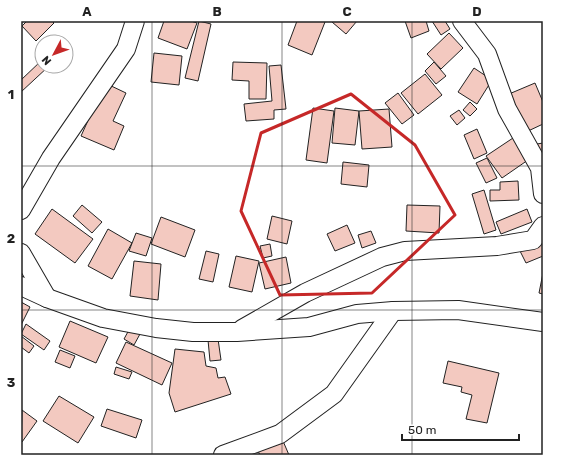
<svg xmlns="http://www.w3.org/2000/svg" width="564" height="476" font-family="Rubik,sans-serif">
<style>
.building{fill:#f3c9c0;stroke:#222}
.lines{fill:none;stroke-linecap:round;stroke-linejoin:round}
.minor-casing{stroke:#222;stroke-width:20}
.minor{stroke:#fff;stroke-width:18}
.marked{fill:none;stroke:#c62828;stroke-width:3;stroke-linejoin:round}
.grid{fill:none;stroke:#222;stroke-width:1;stroke-opacity:0.55}
.neatline{fill:none;stroke:#222;stroke-width:1.5}
.grid-label{font-size:13px;text-anchor:middle;font-weight:bold;fill:#222}
</style>
<rect width="100%" height="100%" fill="#fff"/>
<g class="building">
<polygon points="27,21 52,21 54,23 36,41 22,26"/>
<polygon points="164,21 191,21 197,23 187,49 158,38"/>
<polygon points="199,21 211,24 198,81 185,78"/>
<polygon points="297,21 322,21 325,22 312,55 288,45"/>
<polygon points="333,21 357,21 346,34 332,22"/>
<polygon points="405,21 426,21 429,31 411,38"/>
<polygon points="432,21 445,21 450,29 441,35"/>
<polygon points="449,33 463,48 441,69 427,54"/>
<polygon points="154,53 182,56 179,85 151,82"/>
<polygon points="42,60 42,66 49,66 21,92 21,80"/>
<polygon points="233,62 267,63 266,99 249,99 249,81 232,80"/>
<polygon points="434,62 446,76 436,84 425,71"/>
<polygon points="281,65 286,109 274,110 274,119 246,121 244,104 272,101 269,66"/>
<polygon points="474,68 492,80 477,104 458,92"/>
<polygon points="425,74 442,95 418,114 401,93"/>
<polygon points="105,83 126,93 113,121 124,126 114,150 81,136"/>
<polygon points="535,83 543,102 543,124 526,132 509,94"/>
<polygon points="398,93 414,115 402,124 385,103"/>
<polygon points="470,102 477,109 470,116 463,110"/>
<polygon points="313,108 334,111 327,163 306,160"/>
<polygon points="335,108 359,111 355,145 332,143"/>
<polygon points="389,109 392,147 362,149 359,111"/>
<polygon points="459,110 465,118 457,125 450,116"/>
<polygon points="477,129 487,153 474,159 464,135"/>
<polygon points="513,138 528,160 502,178 486,156"/>
<polygon points="543,143 543,166 537,144"/>
<polygon points="487,158 497,178 486,183 476,163"/>
<polygon points="343,162 369,165 367,187 341,184"/>
<polygon points="518,181 519,200 490,201 490,190 500,190 500,182"/>
<polygon points="484,190 496,230 484,234 472,194"/>
<polygon points="82,205 102,222 92,233 73,216"/>
<polygon points="407,205 440,206 439,233 406,231"/>
<polygon points="52,209 93,239 75,263 35,234"/>
<polygon points="527,209 532,222 501,234 496,222"/>
<polygon points="272,216 292,221 287,244 267,239"/>
<polygon points="161,217 195,230 185,257 151,244"/>
<polygon points="347,225 355,243 335,251 327,234"/>
<polygon points="108,229 132,243 112,279 88,266"/>
<polygon points="371,231 376,243 362,248 358,235"/>
<polygon points="136,233 152,238 146,256 129,251"/>
<polygon points="543,238 543,256 526,263 519,249"/>
<polygon points="270,244 272,256 263,258 260,246"/>
<polygon points="206,251 219,254 213,282 199,279"/>
<polygon points="236,256 259,261 252,292 229,287"/>
<polygon points="286,257 291,283 265,289 259,263"/>
<polygon points="134,261 161,264 158,300 130,296"/>
<polygon points="543,273 543,294 539,293"/>
<polygon points="21,302 30,307 21,325"/>
<polygon points="70,321 108,337 96,363 59,347"/>
<polygon points="26,324 50,341 44,350 21,334"/>
<polygon points="130,328 140,334 134,345 124,339"/>
<polygon points="21,336 34,346 29,353 21,347"/>
<polygon points="218,339 221,360 210,361 208,340"/>
<polygon points="126,342 172,363 162,385 116,363"/>
<polygon points="175,349 204,352 206,366 216,368 218,378 225,377 231,394 175,412 169,393"/>
<polygon points="60,350 75,356 70,368 55,362"/>
<polygon points="448,361 499,373 487,423 466,419 472,395 461,392 462,387 443,383"/>
<polygon points="116,367 132,372 129,379 114,374"/>
<polygon points="59,396 94,417 78,443 43,421"/>
<polygon points="107,409 142,420 136,438 101,426"/>
<polygon points="22,410 37,421 22,442 21,441"/>
<polygon points="283,441 289,455 260,455 258,451"/>
</g>
<g class="lines">
<defs>
<g id="minor">
<polyline points="462,21 487,54 507,109 540,168 543,194"/>
<polyline points="21,210 51,158 126,49 135,21"/>
<polyline points="21,253 47,298"/>
<polyline points="21,286 47,298 103,318 156,328 193,332 237,332 309,327 357,314 393,311 458,310 543,322"/>
<polyline points="242,329 305,293 382,257 405,251 497,246 533,240 543,226"/>
<polyline points="223,455 280,434 334,394 393,311"/>
</g>
</defs>
<use href="#minor" class="minor-casing"/>
<use href="#minor" class="minor"/>
</g>
<path class="marked" d="M351,94L415,145L455,215L372,293L280,295L241,211L261,133Z"/>
<path class="grid" d="M152,21V455M282,21V455M412,21V455M21,166H543M21,310H543"/>
<rect width="564" height="476" fill="none" stroke="#ffffff" stroke-width="44"/>
<g transform="translate(54 54) rotate(229)"><circle r="19" fill="#ffffff" stroke="#a7a7a7"/>
<path d="M0-3L7 15L0 10L-7 15Z" fill="#c62828"/>
<text y="-6" font-size="11" font-weight="bold" text-anchor="middle" fill="#222222">N</text>
</g>
<path d="M402 434v6h117v-6" fill="none" stroke="#222222" stroke-width="2"/>
<text x="408" y="434" font-size="12" fill="#222222" stroke="#ffffff" stroke-width="3" paint-order="stroke">50 m</text>
<rect x="22" y="22" width="520" height="432" class="neatline"/>
<g class="grid-label">
<text x="87" y="16">A</text>
<text x="217" y="16">B</text>
<text x="347" y="16">C</text>
<text x="477" y="16">D</text>
<text x="11" y="99">1</text>
<text x="11" y="243">2</text>
<text x="11" y="387">3</text>
</g>
</svg>
